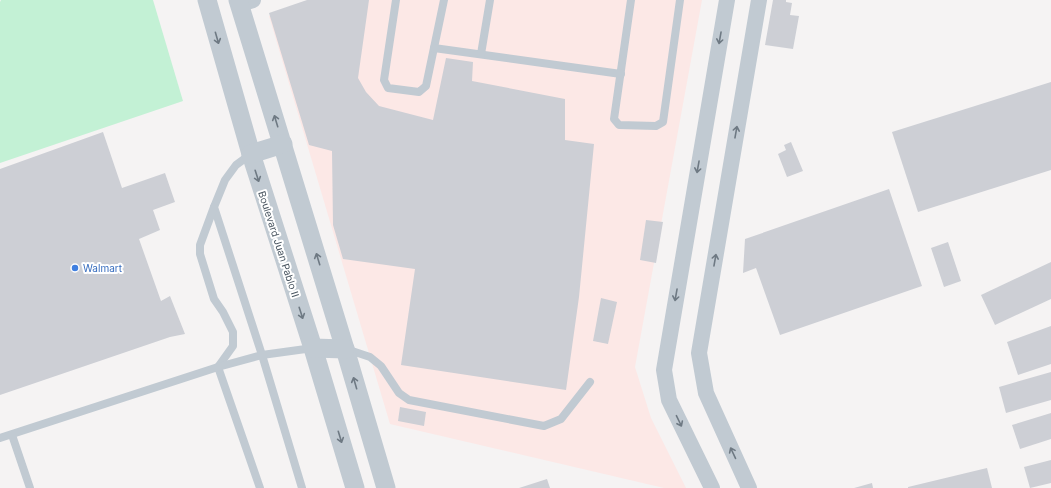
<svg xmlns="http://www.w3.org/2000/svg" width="1051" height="488" font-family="Inter,sans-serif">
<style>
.medical{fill:#fce8e6}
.green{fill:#c3f1d5}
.building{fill:#cdcfd5}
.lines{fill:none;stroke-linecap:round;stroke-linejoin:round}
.service{stroke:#c1cad2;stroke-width:8}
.minor{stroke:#c1cad2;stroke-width:16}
.tertiary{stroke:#c1cad2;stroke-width:19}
.oneway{stroke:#6e7983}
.shop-dot{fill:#3f7fe0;stroke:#fff;stroke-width:1.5}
.labels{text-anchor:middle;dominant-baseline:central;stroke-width:4;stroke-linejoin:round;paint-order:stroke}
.street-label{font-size:10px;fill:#4a5661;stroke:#fff}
.shop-label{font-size:10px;fill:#366cbe;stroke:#fff;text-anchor:start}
</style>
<rect width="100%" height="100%" fill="#f5f3f3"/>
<polygon class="medical" points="318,0 702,0 635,367 651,418 686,488 664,488 390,424 269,16"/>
<polygon class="green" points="1,0 153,0 183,101 0,163 0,2"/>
<g class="building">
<polygon points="307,0 369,0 358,78 366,92 379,106 433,120 446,58 473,62 472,81 565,99 565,140 594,144 579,297 566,390 401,365 415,269 343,259 333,225 332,151 309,145 269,13"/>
<polygon points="773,0 786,0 786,2 792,3 790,15 799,16 793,49 765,45"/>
<polygon points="1051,82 1051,170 918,212 892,132"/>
<polygon points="103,132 122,188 165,173 175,202 153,210 160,230 139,239 161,301 170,296 185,334 170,337 0,395 0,169"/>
<polygon points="791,142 803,171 787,177 778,154 786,150 784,145"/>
<polygon points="889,189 922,286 780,335 756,268 743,273 745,239"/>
<polygon points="646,220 663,222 656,263 640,260"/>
<polygon points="948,242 961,281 944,287 931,248"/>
<polygon points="1051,262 1051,299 995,325 981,295"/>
<polygon points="601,298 617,302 608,344 593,341"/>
<polygon points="1051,326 1051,364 1018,375 1007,342"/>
<polygon points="1051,372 1051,400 1006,413 999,387"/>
<polygon points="400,407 426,412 424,426 398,421"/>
<polygon points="1051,413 1051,439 1020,449 1012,425"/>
<polygon points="1051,460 1051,483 1030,488 1024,467"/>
<polygon points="987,468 992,488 908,488 908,487"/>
<polygon points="547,479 550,488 519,488"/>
<polygon points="872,483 873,488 854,488"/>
</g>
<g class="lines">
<g class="service">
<polyline points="396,0 384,80 388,88 419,92 426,86 444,0"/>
<polyline points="631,0 614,119 619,125 656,126 663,122 680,0"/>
<polyline points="434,48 621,74"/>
<polyline points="481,54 490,0"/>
<polyline points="251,154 236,165 225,180 214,207 262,355 302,488"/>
<polyline points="214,207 200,245 200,254 214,299 223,312 233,332 233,346 218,367 260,488"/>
<polyline points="346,349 370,357 381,366 399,393 409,400 544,426 561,419 590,382"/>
<polyline points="12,435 30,488"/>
<polyline points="0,438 218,367 262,355 313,348"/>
</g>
<g class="minor">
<polyline points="240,4 253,0"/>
<polyline points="712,488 669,400 664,370 727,0"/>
<polyline points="749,488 706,393 699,353 759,0"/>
</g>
<g class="tertiary">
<polyline points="207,0 251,154 313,348 355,488"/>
<polyline points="238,0 345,349 386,488"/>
<polyline points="251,154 283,144"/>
<polyline points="313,348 345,349"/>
</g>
</g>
<defs><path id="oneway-shaft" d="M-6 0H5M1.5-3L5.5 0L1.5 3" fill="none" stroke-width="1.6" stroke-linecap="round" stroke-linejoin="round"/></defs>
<g class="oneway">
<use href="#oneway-shaft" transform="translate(217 38) rotate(74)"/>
<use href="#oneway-shaft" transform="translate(720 38) rotate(100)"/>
<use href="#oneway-shaft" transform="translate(276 121) rotate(-107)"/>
<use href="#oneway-shaft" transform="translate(736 132) rotate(-80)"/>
<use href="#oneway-shaft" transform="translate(698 167) rotate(100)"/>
<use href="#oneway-shaft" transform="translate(257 176) rotate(72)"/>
<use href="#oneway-shaft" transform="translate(318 259) rotate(-107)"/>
<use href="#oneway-shaft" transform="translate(715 260) rotate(-80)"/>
<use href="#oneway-shaft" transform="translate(676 295) rotate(100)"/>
<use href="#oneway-shaft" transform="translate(301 313) rotate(72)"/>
<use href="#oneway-shaft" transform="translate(355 383) rotate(-106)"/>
<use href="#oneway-shaft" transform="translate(679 421) rotate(64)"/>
<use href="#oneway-shaft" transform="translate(340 437) rotate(73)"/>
<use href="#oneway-shaft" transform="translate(733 453) rotate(-115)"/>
</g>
<circle class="shop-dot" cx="75" cy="268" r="4"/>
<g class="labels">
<g class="street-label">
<text transform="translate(279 244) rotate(72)">Boulevard Juan Pablo II</text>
</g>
<g class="shop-label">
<text x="83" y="268">Walmart</text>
</g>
</g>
</svg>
